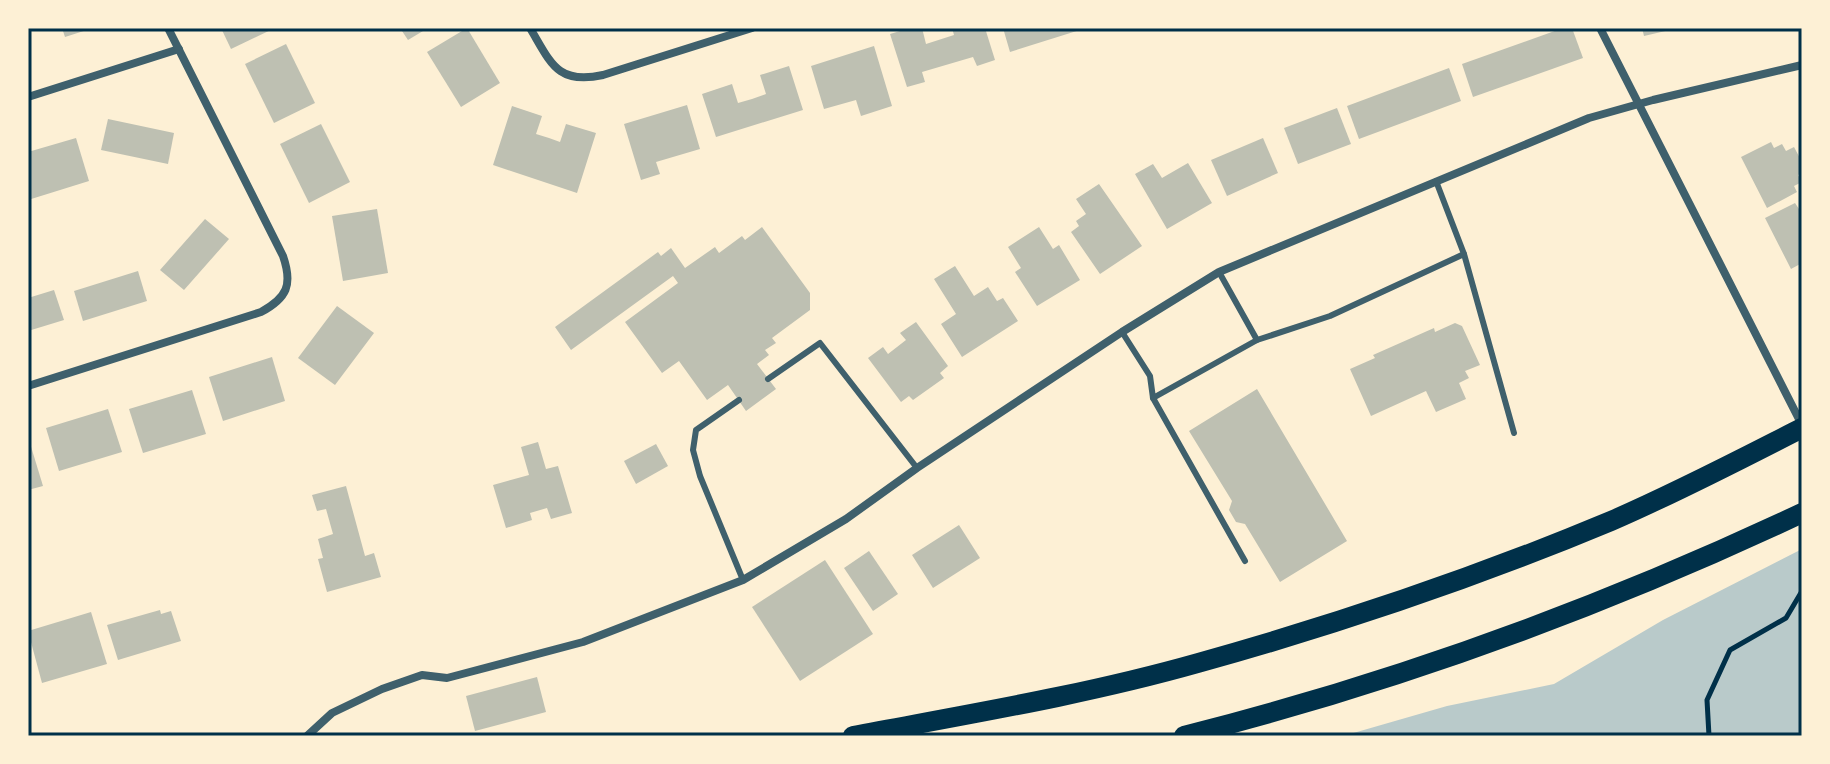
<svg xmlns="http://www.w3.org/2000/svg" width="1830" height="764" font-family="'Space Grotesk',sans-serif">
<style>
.green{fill:#b9caca}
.building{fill:#bec0b2}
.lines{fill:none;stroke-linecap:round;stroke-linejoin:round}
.path{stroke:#003049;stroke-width:5}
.service{stroke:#3f606c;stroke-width:6}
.minor{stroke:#3f606c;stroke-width:8}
.primary{stroke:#003049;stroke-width:20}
.neatline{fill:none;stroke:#003049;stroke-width:3}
</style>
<rect width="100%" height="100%" fill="#fdf0d5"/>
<polygon class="green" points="1802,549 1802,736 1343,736 1447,706 1554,684 1663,620"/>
<g class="building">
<polygon points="62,28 90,28 90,29 65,37"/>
<polygon points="221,28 275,28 231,49"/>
<polygon points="400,28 428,28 408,40"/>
<polygon points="467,28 500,83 461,107 427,52"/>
<polygon points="910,28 922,28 926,44 954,35 952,28 985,28 995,60 977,66 973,57 922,72 925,82 907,87 890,34"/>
<polygon points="1003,28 1083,28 1083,29 1010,52"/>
<polygon points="1563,28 1572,28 1583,58 1473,97 1462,64"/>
<polygon points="1642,28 1673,28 1674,29 1644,36"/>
<polygon points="286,44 315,103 274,123 245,64"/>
<polygon points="874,46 892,106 861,116 856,100 824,109 811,66"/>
<polygon points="789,66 803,110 716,137 702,94 732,84 738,103 752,99 766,94 760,75"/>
<polygon points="1449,68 1461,101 1359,139 1347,106"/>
<polygon points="687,105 700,149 656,162 660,174 641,180 624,124"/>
<polygon points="512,106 542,116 536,134 549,138 560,142 566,124 596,133 577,193 493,165"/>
<polygon points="1337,108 1351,144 1298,164 1284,128"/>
<polygon points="108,119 174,133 168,164 101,150"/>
<polygon points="321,124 350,182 309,203 280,144"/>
<polygon points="76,138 89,181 28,200 28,152"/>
<polygon points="1263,138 1278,173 1227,196 1211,160"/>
<polygon points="1771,142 1774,148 1782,144 1786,151 1794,147 1802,162 1802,173 1798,175 1802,182 1794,186 1797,192 1767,208 1741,157"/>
<polygon points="1188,163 1212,203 1167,229 1135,174 1153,164 1162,178"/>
<polygon points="1099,184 1142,246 1100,274 1071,232 1079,226 1076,221 1086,214 1076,199"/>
<polygon points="1795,203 1799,209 1802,208 1802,263 1791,269 1765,218"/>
<polygon points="377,209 388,273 343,281 332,216"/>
<polygon points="205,219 229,239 184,290 160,270"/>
<polygon points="762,227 810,293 810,310 772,338 776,343 765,350 769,355 757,364 776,389 746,411 728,385 707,400 679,361 662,373 625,322 678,283 673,276 571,350 555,327 658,252 661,256 671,248 685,268 715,247 719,253 742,236 745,240"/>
<polygon points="1039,227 1053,249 1059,245 1080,280 1037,306 1015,272 1021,268 1008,247"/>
<polygon points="955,266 974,296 988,287 997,301 1003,298 1018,321 962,357 941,324 956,314 934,279"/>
<polygon points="138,271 147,301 83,321 74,291"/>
<polygon points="54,290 64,320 28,331 28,298"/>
<polygon points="337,306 374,333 335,385 298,358"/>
<polygon points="916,322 948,366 940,373 944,378 913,400 909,396 901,402 868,358 883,347 888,354 906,340 900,333"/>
<polygon points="1455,323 1462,326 1480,365 1465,371 1469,378 1459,383 1466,399 1436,412 1426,391 1371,416 1350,369 1375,358 1373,355 1434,328 1435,332"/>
<polygon points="272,357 285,401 223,421 209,377"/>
<polygon points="1257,389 1347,541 1280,582 1245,524 1236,522 1229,510 1232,501 1189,431"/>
<polygon points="192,390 206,434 143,453 129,409"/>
<polygon points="108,409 122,452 59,471 46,428"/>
<polygon points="29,440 43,486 28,490 28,441"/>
<polygon points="538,442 546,469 558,466 572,513 551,519 547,508 530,513 532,520 506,528 493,485 529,475 521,447"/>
<polygon points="656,444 668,466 636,484 624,461"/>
<polygon points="346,486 365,556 374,553 381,577 327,592 318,559 323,558 318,539 333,534 326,509 317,511 312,495"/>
<polygon points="959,525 980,558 933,588 912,555"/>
<polygon points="869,551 898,594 873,611 844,568"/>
<polygon points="825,560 873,634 800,681 752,607"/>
<polygon points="160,610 161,614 171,611 181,641 118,660 107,625"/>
<polygon points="91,612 107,664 42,683 28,631"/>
<polygon points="537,677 546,712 475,731 466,696"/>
</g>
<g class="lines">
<polyline class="path" points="1709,736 1707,700 1730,650 1786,618 1802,591"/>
<g class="service">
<polyline points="1464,254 1514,433"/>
<polyline points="1219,272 1257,340"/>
<polyline points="1122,332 1150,376 1153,398 1257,340 1330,316 1464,254 1436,181"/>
<polyline points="768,379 820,343 917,468"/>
<polyline points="1153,398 1245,561"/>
<polyline points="739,400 696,430 693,450 700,476 743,580"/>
</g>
<g class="minor">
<path d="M530,28C551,63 557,85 603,75L752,28"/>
<polyline points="1600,28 1802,425"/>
<polyline points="28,97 179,49"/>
<path d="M28,386L261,312C287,298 293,285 283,256L168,28"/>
<polyline points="307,736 332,713 382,689 422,675 447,678 583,642 743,580 846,519 917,468 1122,332 1219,272 1589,118 1653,100 1802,65"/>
</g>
<g class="primary">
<path d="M853,736C969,714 1085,695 1198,663C1338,624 1477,577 1611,521C1676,493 1739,460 1802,428"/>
<path d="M1184,736C1397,682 1603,607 1802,513"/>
</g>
</g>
<rect width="1830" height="764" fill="none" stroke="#fdf0d5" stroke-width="60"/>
<rect x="30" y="30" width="1770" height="704" class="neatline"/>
</svg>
